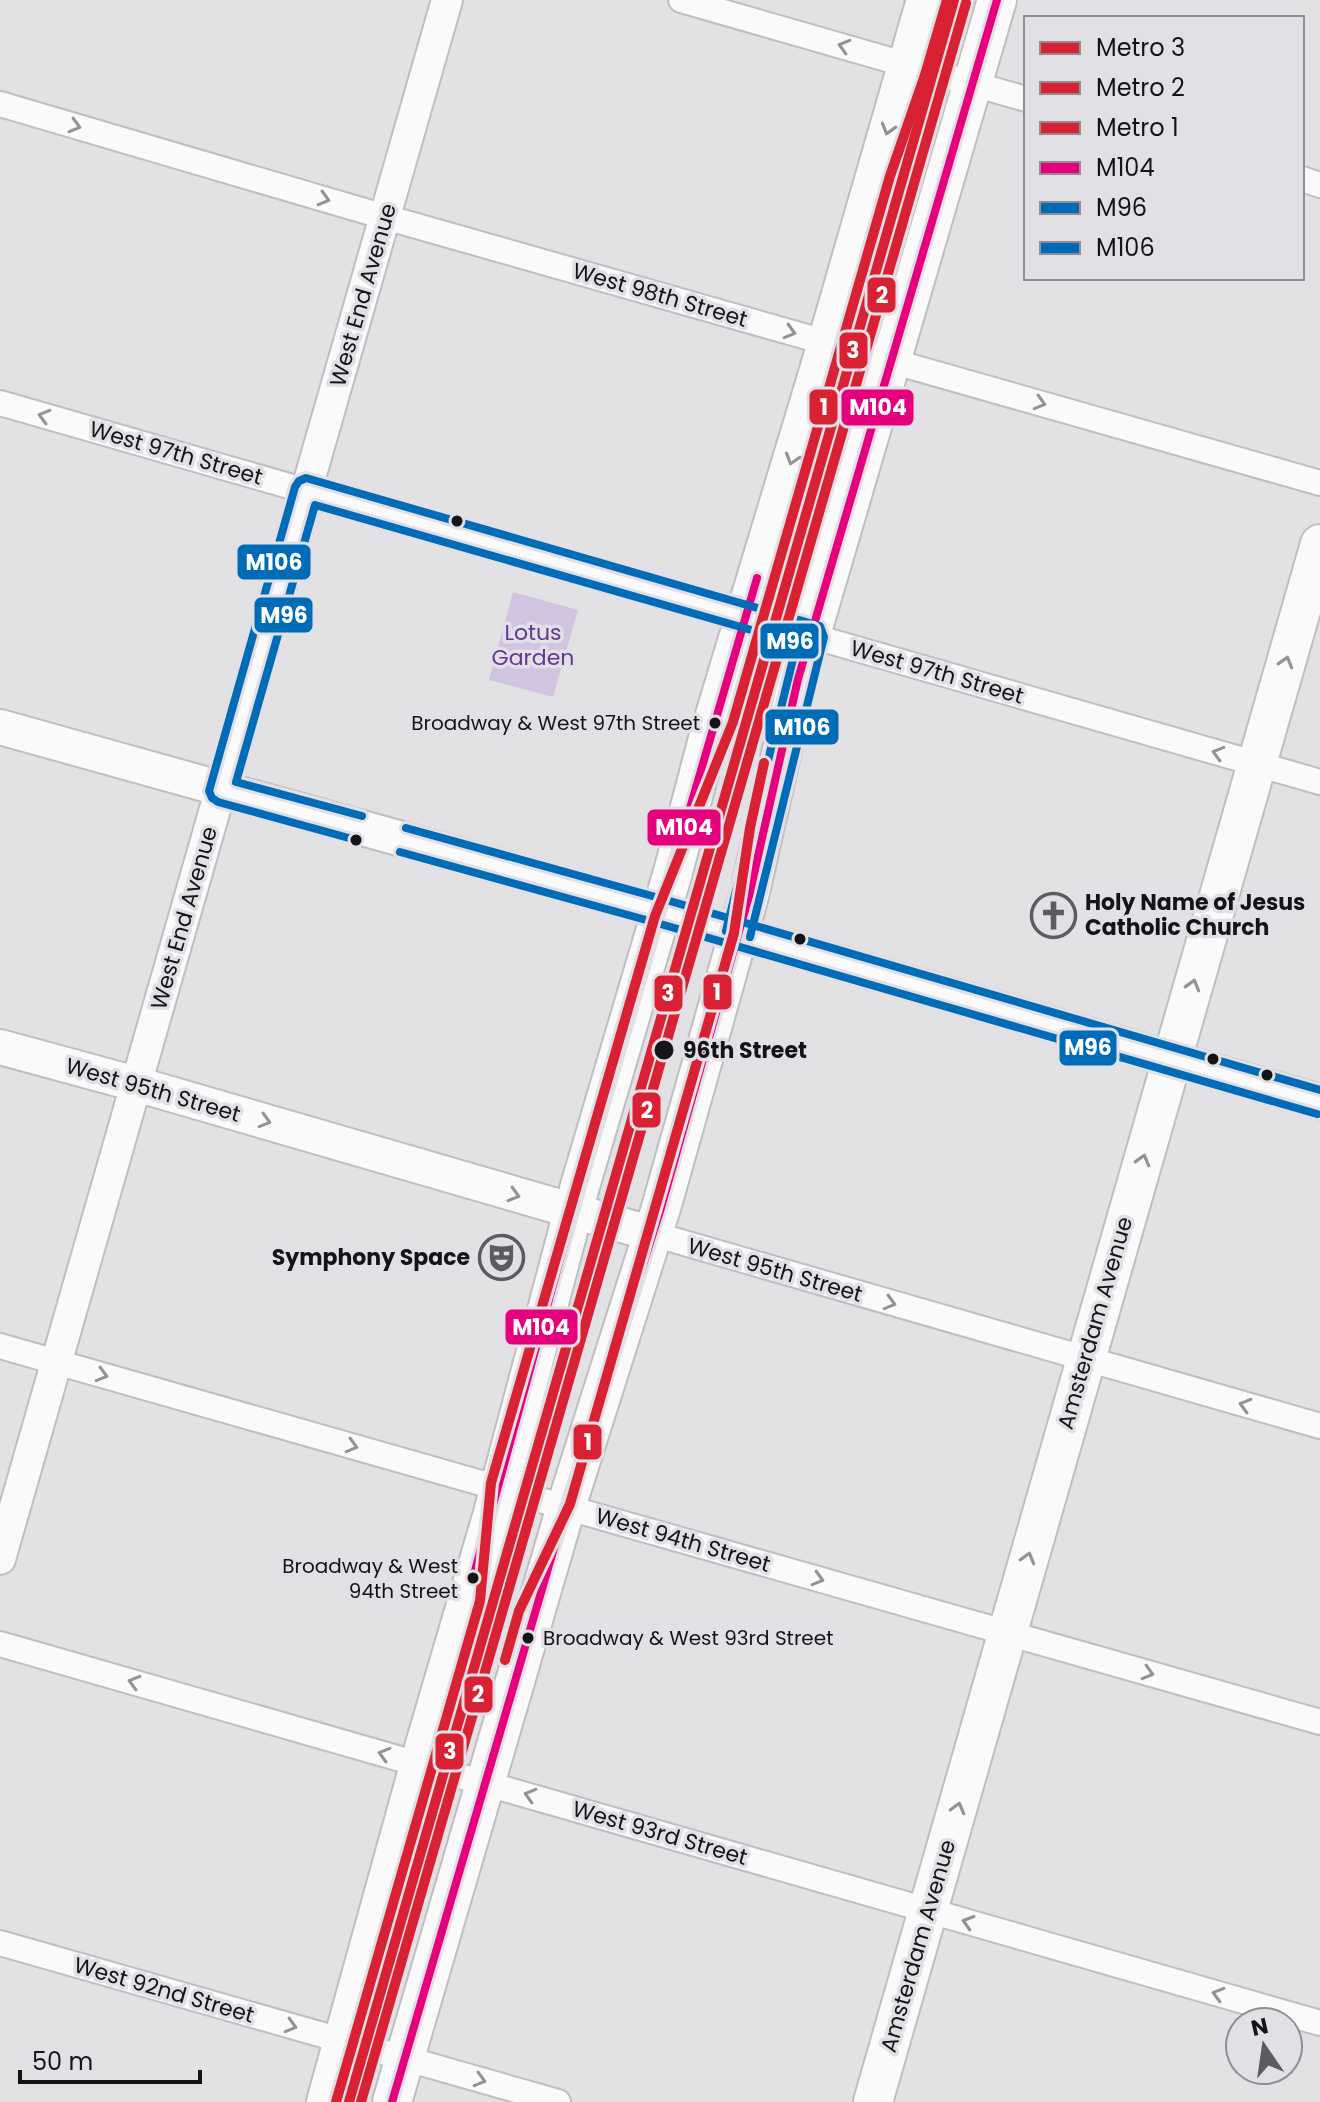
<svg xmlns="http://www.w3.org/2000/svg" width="1320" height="2102" font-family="Poppins,sans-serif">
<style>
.green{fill:#d0c4e1}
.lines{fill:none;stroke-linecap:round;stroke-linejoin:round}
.minor-casing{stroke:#bfbec0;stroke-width:28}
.tertiary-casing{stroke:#bfbec0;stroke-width:34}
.secondary-casing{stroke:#bfbec0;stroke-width:38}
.primary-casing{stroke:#bfbec0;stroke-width:42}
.minor{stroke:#fbfafb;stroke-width:24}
.tertiary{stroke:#fbfafb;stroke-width:30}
.secondary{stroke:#fbfafb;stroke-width:34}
.primary{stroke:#fbfafb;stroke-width:38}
.bus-1-casing{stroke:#e2e0e5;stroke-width:14}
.bus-2-casing{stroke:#e2e0e5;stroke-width:14}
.bus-3-casing{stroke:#e2e0e5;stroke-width:14}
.bus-1{stroke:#e5007d;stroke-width:8}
.bus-2{stroke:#006cb7;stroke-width:8}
.bus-3{stroke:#006cb7;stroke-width:8}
.metro-1-casing{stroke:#e2e0e5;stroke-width:16}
.metro-2-casing{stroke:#e2e0e5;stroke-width:16}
.metro-3-casing{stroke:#e2e0e5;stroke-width:16}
.metro-1{stroke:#d82233;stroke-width:10}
.metro-2{stroke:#d82233;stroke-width:10}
.metro-3{stroke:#d82233;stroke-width:10}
.oneway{stroke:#939294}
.bus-dot{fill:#141315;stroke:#e2e0e5;stroke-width:3}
.labels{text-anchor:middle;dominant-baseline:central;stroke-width:7;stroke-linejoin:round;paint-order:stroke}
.bus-label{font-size:20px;fill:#141315;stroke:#e2e0e5;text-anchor:end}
.street-label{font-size:22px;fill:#141315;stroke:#e2e0e5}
.park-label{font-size:22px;fill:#663693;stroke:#e2e0e5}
.poi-label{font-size:22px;font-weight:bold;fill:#141315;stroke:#e2e0e5;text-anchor:start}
.stop-label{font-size:22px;font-weight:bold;fill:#141315;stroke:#e2e0e5;text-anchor:start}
.line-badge{stroke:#e2e0e5;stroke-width:3}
.badge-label{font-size:22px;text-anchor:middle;font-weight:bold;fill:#fff}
</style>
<rect width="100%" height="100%" fill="#e2e1e4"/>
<polygon class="green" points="513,592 578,610 553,697 489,680"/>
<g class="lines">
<defs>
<g id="minor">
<polyline points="681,0 1026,99"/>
<polyline points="0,104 385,217 1320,483"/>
<polyline points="1302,179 1320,185"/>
<polyline points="0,403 1320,782"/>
<polyline points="653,1234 1320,1426"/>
<polyline points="0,1346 1320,1722"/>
<polyline points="0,1644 1320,2023"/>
<polyline points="0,1943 558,2102"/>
</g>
<polyline id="tertiary" points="0,1559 447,0"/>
<g id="secondary">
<polyline points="0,727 660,911 1320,1102"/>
<polyline points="0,1047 136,1084 653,1234"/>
</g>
<g id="primary">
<polyline points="326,2102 426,1741 493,1513 580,1186 673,872 709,735 820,367 926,0"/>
<polyline points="392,2102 566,1507 661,1208 749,896 798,679 997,0"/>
<polyline points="873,2102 1320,544"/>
</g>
</defs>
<use href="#minor" class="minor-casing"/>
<use href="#tertiary" class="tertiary-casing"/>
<use href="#secondary" class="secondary-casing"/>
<use href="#primary" class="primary-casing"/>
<use href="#minor" class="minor"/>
<use href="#tertiary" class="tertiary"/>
<use href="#secondary" class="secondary"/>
<use href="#primary" class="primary"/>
<defs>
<g id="bus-1">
<polyline points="473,1578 580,1186 757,578"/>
<polyline points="392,2102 566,1507 661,1208 749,896 798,679 997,0"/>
</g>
<g id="bus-2">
<polyline points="362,816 236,782 315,505 797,643 726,931"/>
<polyline points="400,852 657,923 1317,1114"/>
</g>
<g id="bus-3">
<polyline points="406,828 663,899 1320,1090"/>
<polyline points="356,840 218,802 212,798 209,791 295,487 299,481 306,478 820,626 824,637 750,937"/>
</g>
</defs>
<use href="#bus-1" class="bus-1-casing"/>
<use href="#bus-2" class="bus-2-casing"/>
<use href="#bus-3" class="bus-3-casing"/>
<use href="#bus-1" class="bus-1"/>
<use href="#bus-2" class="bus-2"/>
<use href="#bus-3" class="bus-3"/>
<defs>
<polyline id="metro-1" points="349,2102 954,0"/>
<polyline id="metro-2" points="361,2102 966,3"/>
<g id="metro-3">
<polyline points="505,1660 519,1611 570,1504 734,933 750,828 764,763"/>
<polyline points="336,2102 480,1601 491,1483 655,916 733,722 890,176 925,75 947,0"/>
</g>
</defs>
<use href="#metro-1" class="metro-1-casing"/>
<use href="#metro-2" class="metro-2-casing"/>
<use href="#metro-3" class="metro-3-casing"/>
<use href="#metro-1" class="metro-1"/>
<use href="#metro-2" class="metro-2"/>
<use href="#metro-3" class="metro-3"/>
</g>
<defs><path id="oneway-chevron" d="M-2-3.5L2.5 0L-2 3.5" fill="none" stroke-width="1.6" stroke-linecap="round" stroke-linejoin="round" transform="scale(2)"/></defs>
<g class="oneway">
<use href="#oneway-chevron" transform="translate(844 46) rotate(-164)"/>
<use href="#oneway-chevron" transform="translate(75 126) rotate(16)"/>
<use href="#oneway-chevron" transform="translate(888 129) rotate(106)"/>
<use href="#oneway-chevron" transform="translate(324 199) rotate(16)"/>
<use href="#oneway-chevron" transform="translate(790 332) rotate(16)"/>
<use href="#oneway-chevron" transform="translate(1040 403) rotate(16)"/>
<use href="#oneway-chevron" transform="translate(44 416) rotate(-164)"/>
<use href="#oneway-chevron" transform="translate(792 459) rotate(107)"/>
<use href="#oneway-chevron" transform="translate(1286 662) rotate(-74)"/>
<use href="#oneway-chevron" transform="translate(1218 753) rotate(-164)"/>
<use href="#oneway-chevron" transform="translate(1193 985) rotate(-74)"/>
<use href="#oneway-chevron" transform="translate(265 1121) rotate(16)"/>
<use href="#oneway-chevron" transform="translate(1143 1160) rotate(-74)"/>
<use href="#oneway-chevron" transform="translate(514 1195) rotate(16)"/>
<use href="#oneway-chevron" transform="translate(890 1303) rotate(16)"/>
<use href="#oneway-chevron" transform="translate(102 1375) rotate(16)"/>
<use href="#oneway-chevron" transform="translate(1245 1405) rotate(-164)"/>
<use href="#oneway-chevron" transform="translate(352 1446) rotate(16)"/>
<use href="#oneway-chevron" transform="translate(1028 1558) rotate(-74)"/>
<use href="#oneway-chevron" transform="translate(818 1579) rotate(16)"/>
<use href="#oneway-chevron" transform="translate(1148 1673) rotate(16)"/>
<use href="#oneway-chevron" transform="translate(134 1682) rotate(-164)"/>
<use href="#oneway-chevron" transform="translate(384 1754) rotate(-164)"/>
<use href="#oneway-chevron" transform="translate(530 1795) rotate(-164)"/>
<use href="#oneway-chevron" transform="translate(958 1808) rotate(-75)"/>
<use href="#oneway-chevron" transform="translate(968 1922) rotate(-163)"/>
<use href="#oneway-chevron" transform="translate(1218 1994) rotate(-164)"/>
<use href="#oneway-chevron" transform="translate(291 2026) rotate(16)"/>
<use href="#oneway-chevron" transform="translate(480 2080) rotate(16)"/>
</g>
<defs>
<symbol id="church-ring" viewBox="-11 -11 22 22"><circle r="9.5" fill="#e2e0e5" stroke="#5c5b5d" stroke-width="1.5"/><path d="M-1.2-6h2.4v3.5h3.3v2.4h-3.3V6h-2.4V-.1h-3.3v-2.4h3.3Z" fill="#5c5b5d"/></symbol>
<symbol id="theatre-ring" viewBox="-11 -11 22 22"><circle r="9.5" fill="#e2e0e5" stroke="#5c5b5d" stroke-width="1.5"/><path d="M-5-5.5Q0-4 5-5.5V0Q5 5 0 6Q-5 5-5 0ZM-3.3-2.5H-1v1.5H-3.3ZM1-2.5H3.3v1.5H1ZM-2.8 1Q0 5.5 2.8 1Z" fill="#5c5b5d"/></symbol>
</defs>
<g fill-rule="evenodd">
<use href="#church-ring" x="1028" y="890" width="51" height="51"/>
<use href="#theatre-ring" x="476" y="1232" width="51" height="51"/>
</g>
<g class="bus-dot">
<circle cx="457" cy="521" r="7"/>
<circle cx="715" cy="723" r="7"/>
<circle cx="356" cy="840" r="7"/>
<circle cx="800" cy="939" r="7"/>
<circle cx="664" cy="1050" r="11"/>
<circle cx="1213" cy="1059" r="7"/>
<circle cx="1267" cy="1075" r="7"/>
<circle cx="473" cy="1578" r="7"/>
<circle cx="528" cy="1638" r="7"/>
</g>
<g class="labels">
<g class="bus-label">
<text x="700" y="723">Broadway &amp; West 97th Street</text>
<text x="458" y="1566">Broadway &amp; West<tspan x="458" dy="25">94th Street</tspan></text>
<text x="543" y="1638" text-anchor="start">Broadway &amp; West 93rd Street</text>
</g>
<g class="street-label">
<text transform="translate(363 295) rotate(-74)">West End Avenue</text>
<text transform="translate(660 295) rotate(16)">West 98th Street</text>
<text transform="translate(176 453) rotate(16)">West 97th Street</text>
<text transform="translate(937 672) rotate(16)">West 97th Street</text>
<text transform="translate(184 918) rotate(-74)">West End Avenue</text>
<text transform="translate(153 1090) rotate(16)">West 95th Street</text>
<text transform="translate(775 1270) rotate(16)">West 95th Street</text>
<text transform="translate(1095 1323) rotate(-74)">Amsterdam Avenue</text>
<text transform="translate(683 1540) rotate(16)">West 94th Street</text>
<text transform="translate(660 1833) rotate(16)">West 93rd Street</text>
<text transform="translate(918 1946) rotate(-74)">Amsterdam Avenue</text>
<text transform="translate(164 1990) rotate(16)">West 92nd Street</text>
</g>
<g class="park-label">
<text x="533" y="632">Lotus<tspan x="533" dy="25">Garden</tspan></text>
</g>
<g class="poi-label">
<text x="1085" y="902">Holy Name of Jesus<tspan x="1085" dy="25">Catholic Church</tspan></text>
<text x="470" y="1257" text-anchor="end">Symphony Space</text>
</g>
<g class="stop-label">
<text x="683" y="1050">96th Street</text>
</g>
</g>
<g class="line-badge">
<rect x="866" y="276" width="31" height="38" rx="8" fill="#d82233"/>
<rect x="838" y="331" width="31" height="39" rx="8" fill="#d82233"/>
<rect x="808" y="388" width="31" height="38" rx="8" fill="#d82233"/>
<rect x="840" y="388" width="75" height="39" rx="8" fill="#e5007d"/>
<rect x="236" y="543" width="76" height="38" rx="8" fill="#006cb7"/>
<rect x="253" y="596" width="61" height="38" rx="8" fill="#006cb7"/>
<rect x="759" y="622" width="61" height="38" rx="8" fill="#006cb7"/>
<rect x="764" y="708" width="76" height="38" rx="8" fill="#006cb7"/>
<rect x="646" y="808" width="76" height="39" rx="8" fill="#e5007d"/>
<rect x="702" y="973" width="31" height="38" rx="8" fill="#d82233"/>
<rect x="653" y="974" width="31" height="39" rx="8" fill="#d82233"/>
<rect x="1058" y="1029" width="60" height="38" rx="8" fill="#006cb7"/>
<rect x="631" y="1091" width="31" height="38" rx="8" fill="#d82233"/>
<rect x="504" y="1308" width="75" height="38" rx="8" fill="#e5007d"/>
<rect x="572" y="1423" width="31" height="38" rx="8" fill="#d82233"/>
<rect x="463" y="1675" width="31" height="39" rx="8" fill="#d82233"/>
<rect x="434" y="1732" width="31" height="39" rx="8" fill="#d82233"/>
</g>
<g class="badge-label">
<text x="882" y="303">2</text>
<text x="853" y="358">3</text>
<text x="824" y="415">1</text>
<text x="878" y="415">M104</text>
<text x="274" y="570">M106</text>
<text x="284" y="623">M96</text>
<text x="790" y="649">M96</text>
<text x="802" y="735">M106</text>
<text x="684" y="835">M104</text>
<text x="717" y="1000">1</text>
<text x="668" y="1001">3</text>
<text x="1088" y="1055">M96</text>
<text x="647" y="1118">2</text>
<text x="541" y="1335">M104</text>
<text x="588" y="1450">1</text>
<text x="478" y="1702">2</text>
<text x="450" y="1759">3</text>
</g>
<rect x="1024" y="16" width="280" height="264" fill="#e2e0e5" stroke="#908e92" stroke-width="2"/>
<rect x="1040" y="42" width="40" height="12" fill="#d82233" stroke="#908e92" stroke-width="2"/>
<text x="1096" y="56" font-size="24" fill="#141315">Metro 3</text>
<rect x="1040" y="82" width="40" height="12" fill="#d82233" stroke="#908e92" stroke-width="2"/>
<text x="1096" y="96" font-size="24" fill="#141315">Metro 2</text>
<rect x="1040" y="122" width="40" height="12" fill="#d82233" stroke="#908e92" stroke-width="2"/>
<text x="1096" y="136" font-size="24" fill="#141315">Metro 1</text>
<rect x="1040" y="162" width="40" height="12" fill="#e5007d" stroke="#908e92" stroke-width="2"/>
<text x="1096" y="176" font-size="24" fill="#141315">M104</text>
<rect x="1040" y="202" width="40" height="12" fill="#006cb7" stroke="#908e92" stroke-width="2"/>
<text x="1096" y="216" font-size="24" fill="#141315">M96</text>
<rect x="1040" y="242" width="40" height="12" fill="#006cb7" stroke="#908e92" stroke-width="2"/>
<text x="1096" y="256" font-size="24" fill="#141315">M106</text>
<g transform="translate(1264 2046) rotate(347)"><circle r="38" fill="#e2e0e5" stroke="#908e92" stroke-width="2"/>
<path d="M0-6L14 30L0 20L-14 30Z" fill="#5c5b5d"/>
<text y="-12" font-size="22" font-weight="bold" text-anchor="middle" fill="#141315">N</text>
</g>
<path d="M20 2070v12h180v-12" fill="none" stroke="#141315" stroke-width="4"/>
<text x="32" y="2070" font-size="24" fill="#141315" stroke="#e2e0e5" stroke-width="6" paint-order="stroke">50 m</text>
</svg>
